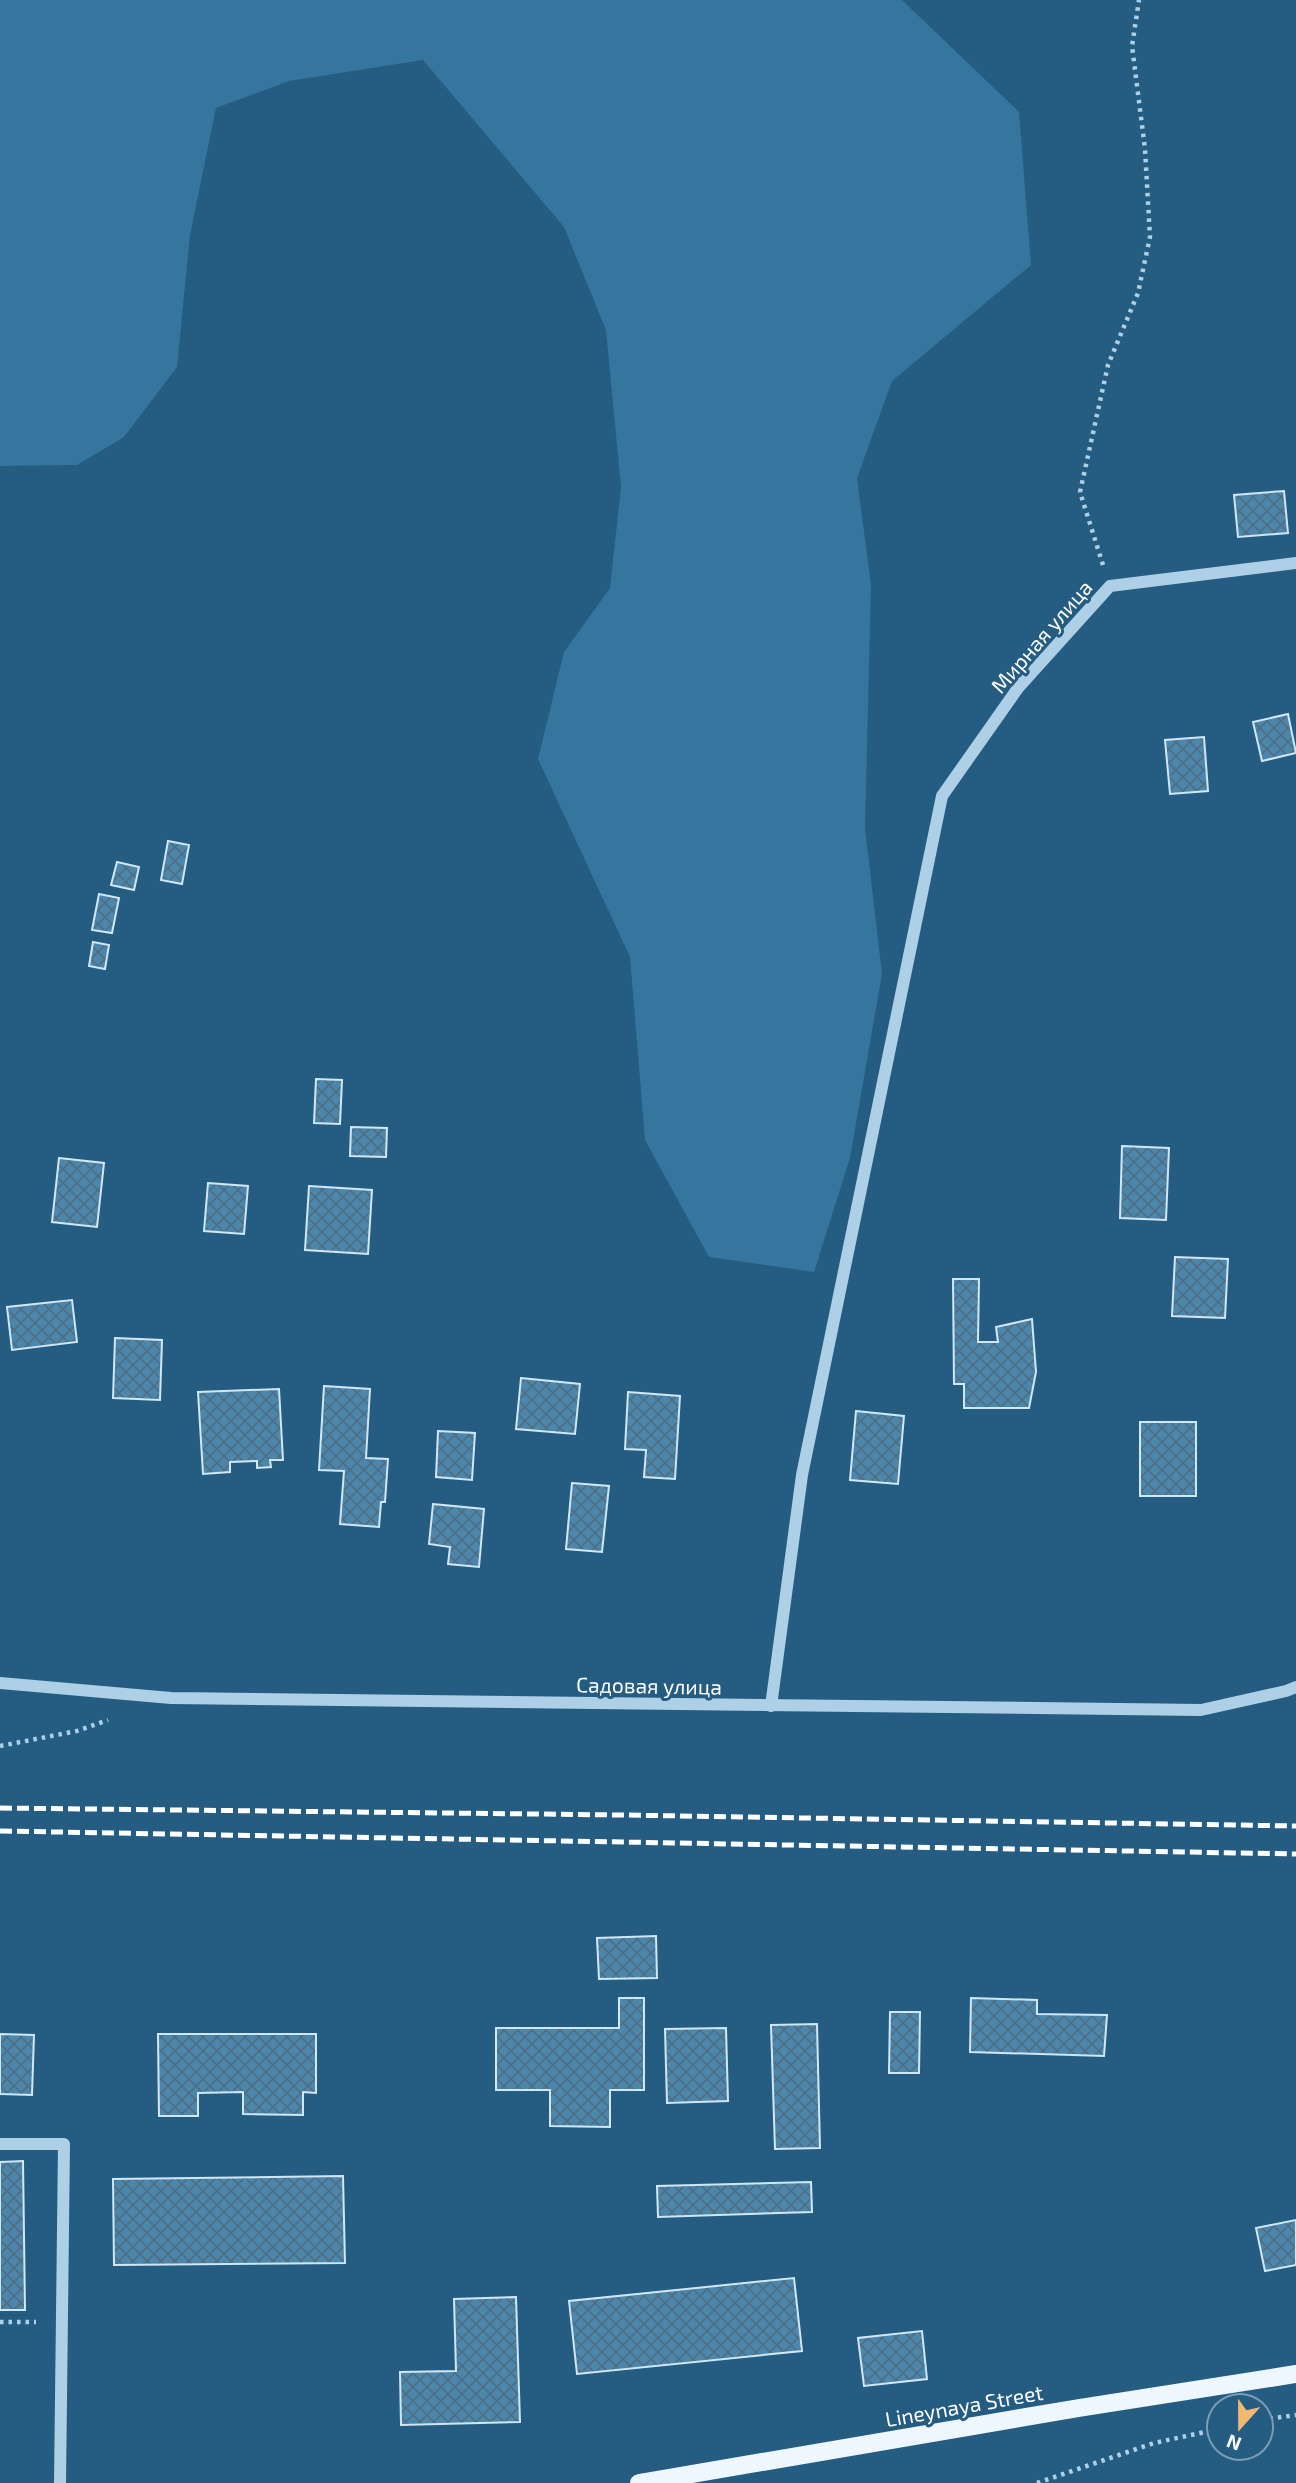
<svg xmlns="http://www.w3.org/2000/svg" width="1296" height="2483" font-family="'Exo 2',sans-serif">
<style>
.green{fill:#35759e}
.building{fill:url(#building-cross-hatch);stroke:#d0e7f6;stroke-width:2}
.lines{fill:none;stroke-linecap:round;stroke-linejoin:round}
.path{stroke:#add0e7;stroke-width:4.5;stroke-dasharray:3.5 5;stroke-linecap:butt}
.minor{stroke:#add0e7;stroke-width:12}
.major{stroke:#eef7fd;stroke-width:18}
.rail{stroke:#fff;stroke-width:5;stroke-dasharray:12 5;stroke-linecap:butt}
.labels{text-anchor:middle;dominant-baseline:central;stroke-width:6;stroke-linejoin:round;paint-order:stroke}
.street-label{font-size:21px;fill:#fff;stroke:#255c82}
</style>
<defs>
<pattern id="building-cross-hatch" width="8" height="8" patternUnits="userSpaceOnUse" patternTransform="scale(1.75)"><rect width="8" height="8" fill="#4d86ab"/><path d="M0 0l8 8M0 8l8-8" fill="none" stroke="#4d6f85"/></pattern>
</defs>
<rect width="100%" height="100%" fill="#255c82"/>
<polygon class="green" points="0,0 902,0 1019,112 1031,265 892,381 857,478 871,585 865,828 882,974 850,1158 814,1272 709,1257 645,1140 630,957 538,759 564,652 610,588 621,487 606,330 564,227 423,60 289,81 216,108 190,235 177,367 124,437 77,465 0,466"/>
<g class="building">
<polygon points="1284,491 1288,533 1238,537 1234,495"/>
<polygon points="1288,714 1296,753 1262,761 1253,722"/>
<polygon points="1204,737 1208,791 1170,794 1165,740"/>
<polygon points="168,841 189,845 182,884 161,880"/>
<polygon points="117,862 139,867 134,890 111,885"/>
<polygon points="99,894 119,898 112,933 92,930"/>
<polygon points="93,942 109,945 105,969 89,966"/>
<polygon points="316,1079 342,1080 340,1124 314,1123"/>
<polygon points="351,1127 387,1128 386,1157 350,1156"/>
<polygon points="1122,1146 1169,1148 1166,1220 1120,1218"/>
<polygon points="59,1158 104,1163 97,1227 52,1222"/>
<polygon points="208,1183 248,1186 244,1234 204,1231"/>
<polygon points="309,1186 372,1190 368,1254 305,1250"/>
<polygon points="1175,1257 1228,1259 1225,1318 1172,1316"/>
<polygon points="953,1279 979,1279 978,1342 998,1342 996,1327 1032,1319 1036,1372 1029,1408 964,1408 964,1384 954,1384"/>
<polygon points="72,1300 77,1342 12,1350 7,1307"/>
<polygon points="115,1338 162,1340 160,1400 113,1398"/>
<polygon points="521,1378 580,1384 575,1434 516,1429"/>
<polygon points="324,1386 370,1389 366,1458 388,1459 385,1502 381,1502 379,1527 340,1524 344,1471 319,1470"/>
<polygon points="279,1389 283,1460 270,1460 271,1467 257,1468 257,1461 230,1462 230,1472 203,1474 198,1392"/>
<polygon points="628,1392 680,1396 675,1479 644,1477 646,1450 625,1449"/>
<polygon points="856,1411 904,1416 898,1484 850,1480"/>
<rect x="1140" y="1422" width="56" height="74"/>
<polygon points="438,1431 475,1433 472,1480 436,1477"/>
<polygon points="572,1483 609,1486 602,1552 566,1549"/>
<polygon points="433,1504 484,1509 479,1567 448,1564 450,1547 429,1544"/>
<polygon points="656,1936 657,1978 599,1979 597,1938"/>
<polygon points="619,1998 644,1998 644,2090 610,2090 610,2127 550,2126 550,2090 496,2090 496,2028 619,2028"/>
<polygon points="971,1998 1037,2000 1037,2014 1107,2015 1104,2056 970,2052"/>
<polygon points="890,2012 920,2012 919,2073 889,2073"/>
<polygon points="817,2024 820,2148 775,2149 771,2025"/>
<polygon points="726,2028 728,2101 667,2103 665,2029"/>
<polygon points="0,2034 34,2035 32,2095 0,2094"/>
<polygon points="158,2034 316,2034 316,2093 303,2092 303,2115 243,2114 243,2092 198,2093 198,2116 159,2116"/>
<polygon points="23,2161 25,2310 0,2310 0,2162"/>
<polygon points="343,2176 345,2263 114,2265 113,2179"/>
<polygon points="811,2182 812,2212 658,2217 657,2186"/>
<polygon points="1296,2220 1296,2265 1265,2271 1256,2228"/>
<polygon points="794,2278 802,2351 577,2374 569,2301"/>
<polygon points="516,2297 520,2422 401,2425 400,2372 456,2371 454,2299"/>
<polygon points="922,2331 927,2379 864,2386 858,2338"/>
</g>
<g class="lines">
<g class="path">
<polyline points="1103,565 1080,492 1108,365 1138,293 1150,237 1145,149 1132,46 1139,0"/>
<polyline points="0,1746 77,1731 108,1720"/>
<polyline points="0,2322 36,2322"/>
<polyline points="1261,2420 1296,2415"/>
<polyline points="1037,2483 1154,2443 1219,2429"/>
</g>
<g class="minor">
<polyline points="0,1683 171,1698 1201,1710 1286,1691 1296,1687"/>
<polyline points="771,1706 802,1475 942,796 1018,688 1110,586 1296,563"/>
<polyline points="0,2144 64,2144 60,2483"/>
</g>
<polyline class="major" points="639,2483 1079,2408 1296,2374"/>
<g class="rail">
<polyline points="0,1808 622,1815 1296,1826"/>
<polyline points="0,1831 1296,1854"/>
</g>
</g>
<g class="labels">
<g class="street-label">
<text transform="translate(1041 636) rotate(-49)">Мирная улица</text>
<text transform="translate(649 1685) rotate(1)">Садовая улица</text>
<text transform="translate(964 2405) rotate(-10)">Lineynaya Street</text>
</g>
</g>
<g transform="translate(1240 2427) rotate(201)"><circle r="33" fill="#255c82" stroke="#7c9db4" stroke-width="2"/>
<path d="M0-5L12 26L0 18L-12 26Z" fill="#f1b871"/>
<text y="-10" font-size="19" font-weight="bold" text-anchor="middle" fill="#ffffff">N</text>
</g>
</svg>
